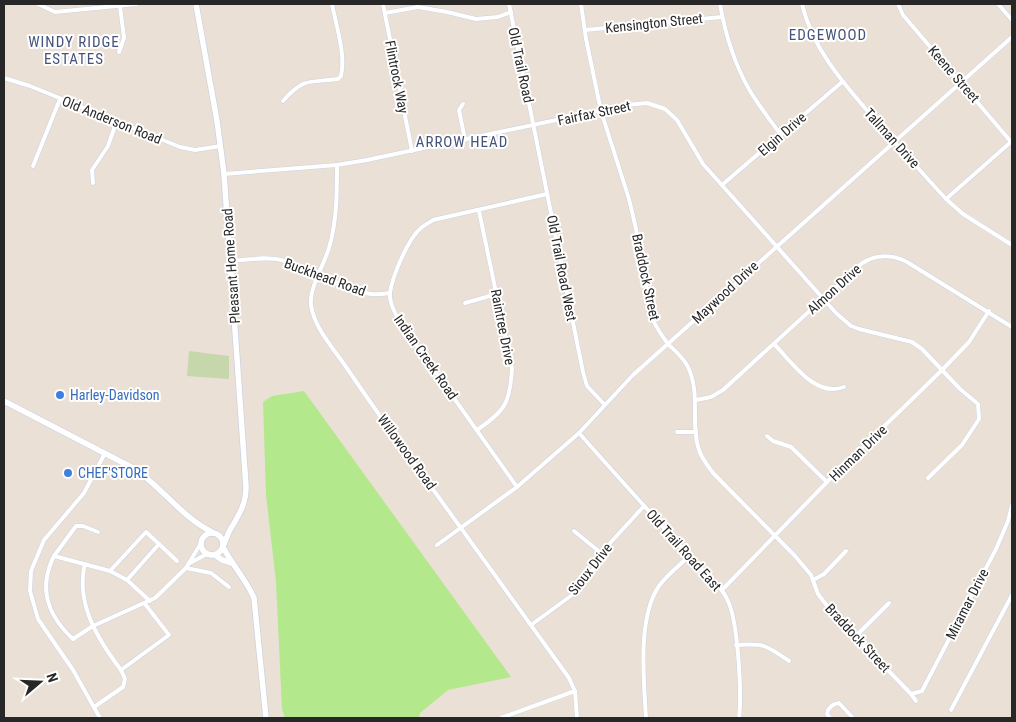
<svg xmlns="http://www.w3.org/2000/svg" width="1016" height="722" font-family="'Roboto Condensed',sans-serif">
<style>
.green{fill:#b4e88c}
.cemetery{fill:#c5d7ab}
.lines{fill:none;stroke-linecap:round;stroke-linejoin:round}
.street-casing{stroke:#cbd2e2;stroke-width:5}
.secondary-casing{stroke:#cbd2e2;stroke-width:7}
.street{stroke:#fff;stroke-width:4}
.secondary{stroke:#fff;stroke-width:5.5}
.shop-dot{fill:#3f7fe0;stroke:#fff;stroke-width:2}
.labels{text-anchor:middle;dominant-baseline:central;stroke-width:4;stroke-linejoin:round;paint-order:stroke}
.street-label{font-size:14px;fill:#272727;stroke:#fff}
.shop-label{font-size:14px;fill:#366cbe;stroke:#fff;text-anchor:start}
.neighbourhood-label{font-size:15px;letter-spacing:1px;fill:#44537b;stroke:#fff}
</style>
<rect width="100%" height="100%" fill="#ebe0d6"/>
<polygon class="green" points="304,391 511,677 448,690 420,713 419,718 285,718 282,709 276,582 266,495 263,402 272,396"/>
<polygon class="cemetery" points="189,351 229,356 229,379 187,376"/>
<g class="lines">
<defs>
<g id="street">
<polyline points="38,4 55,12 137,4"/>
<polyline points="383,4 412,151"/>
<polyline points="509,4 583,372 587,386 604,404"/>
<path d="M581,4L586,39L601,111L629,199L636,229L652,318C656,327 662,336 668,344C675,351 684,358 688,367C701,394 690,424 699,450C702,459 708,466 713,473L795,556L811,575L818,594L831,611L911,694L916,701"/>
<path d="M720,4C725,33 735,65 750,91C759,106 771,121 781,135"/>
<path d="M802,4C813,51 846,86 877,122C900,148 923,174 946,199L963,214L1012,245"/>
<polyline points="898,4 903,15 1012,143"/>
<polyline points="998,4 1012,20"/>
<polyline points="385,13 418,7 447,12 476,19 498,17 511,12"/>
<polyline points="585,30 722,17"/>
<polyline points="119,52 124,38 120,6"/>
<polyline points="4,78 30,86 180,147 195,150 221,146"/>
<path d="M283,101C304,77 309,83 338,79L341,76C346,55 336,25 332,4"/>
<polyline points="463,104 459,110 465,140"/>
<path d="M337,165C337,193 337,221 329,248C324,265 309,288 311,305C314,327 332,347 344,364C357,383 370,402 383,420C446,506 508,592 569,678L575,691L577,718"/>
<polyline points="33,166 60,99"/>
<polyline points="224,174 337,165 367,160 627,105 647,103 665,109 677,120 703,164 836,313 851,326 859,329 912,342 922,349 960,389 978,404 979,419 962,445 928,478"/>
<polyline points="93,183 92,170 108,146 116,123"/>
<polyline points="722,185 842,82"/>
<polyline points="946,199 1012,141"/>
<path d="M231,261C247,260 265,256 281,260C310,268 343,290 371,294C377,295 384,294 390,293"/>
<polyline points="465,303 497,294"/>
<path d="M774,344C792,362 815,398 844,387"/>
<path d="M696,400L711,397L723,390L861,264C876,254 891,254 907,262L1012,327"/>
<path d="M477,430C505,411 510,403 512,369L479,211"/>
<polyline points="677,432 696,432"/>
<path d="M579,433C615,474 652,514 688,555C701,570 720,583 728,601C738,622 742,694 739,718"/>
<polyline points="767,436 773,441 791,447 827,482"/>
<path d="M517,487L407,332C400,321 389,307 390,293C392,277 408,239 420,229C424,225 429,223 433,220L547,194"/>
<polyline points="574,531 601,553"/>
<polyline points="159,544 177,561"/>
<polyline points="437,545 517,487 579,433 633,375 1012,37"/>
<polyline points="54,556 76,526 83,526 98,532"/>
<polyline points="190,563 207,554"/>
<path d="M85,564C75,604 99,641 121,670L169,635L145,604"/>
<polyline points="186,568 211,573 229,587"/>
<polyline points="110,571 127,580"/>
<polyline points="813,580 824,574 846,551"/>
<polyline points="722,590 827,482 942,370 969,342 989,311"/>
<path d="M150,601L127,580L159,544L146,532L110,571L54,556C38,588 47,615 73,639L93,626L155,598L186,568L201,543"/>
<polyline points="531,625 572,595 595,567 601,553 644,506"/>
<polyline points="855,637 889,603"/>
<path d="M736,645C764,643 766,645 789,661"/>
<polyline points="911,694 922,691 996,549 1008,521 1012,505"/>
<polyline points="94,707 123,687 125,679 121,670"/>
<polyline points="951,710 1012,595"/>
<polyline points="100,718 73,670 38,619 30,591 31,571 44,540 84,493 105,453"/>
<polyline points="501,718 575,691"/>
<path d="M646,718C644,681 637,618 659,586C667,575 679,566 689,556"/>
<path d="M830,718L827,714C828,708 832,704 839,703L853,718"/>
</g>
<g id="secondary">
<path d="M196,4L217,121L224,174L246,486C246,503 241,511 233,525C229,530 227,537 224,544"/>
<path d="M4,401L135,469C162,488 182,517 212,532"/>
<circle cx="212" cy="544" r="11"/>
<path d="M223,547C232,565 246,579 254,598L266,718"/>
<polyline points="215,555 222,560 232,563"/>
</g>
</defs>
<use href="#street" class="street-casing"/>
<use href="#secondary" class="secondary-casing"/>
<use href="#street" class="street"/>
<use href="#secondary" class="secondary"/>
</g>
<g class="shop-dot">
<circle cx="60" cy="395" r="5"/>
<circle cx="68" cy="473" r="5"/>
</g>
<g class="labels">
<g class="street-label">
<text transform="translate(654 23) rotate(-6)">Kensington Street</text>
<text transform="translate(521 65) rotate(78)">Old Trail Road</text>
<text transform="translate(954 74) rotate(49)">Keene Street</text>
<text transform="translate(397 77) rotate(79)">Flintrock Way</text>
<text transform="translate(594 113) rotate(-12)">Fairfax Street</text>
<text transform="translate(112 120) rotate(22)">Old Anderson Road</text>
<text transform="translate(782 134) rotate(-41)">Elgin Drive</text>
<text transform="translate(892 138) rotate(48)">Tallman Drive</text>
<text transform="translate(231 266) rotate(-94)">Pleasant Home Road</text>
<text transform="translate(562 268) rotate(79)">Old Trail Road West</text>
<text transform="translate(325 277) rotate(20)">Buckhead Road</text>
<text transform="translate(646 277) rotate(78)">Braddock Street</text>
<text transform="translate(834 289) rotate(-42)">Almon Drive</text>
<text transform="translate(725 292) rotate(-43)">Maywood Drive</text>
<text transform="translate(503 327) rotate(79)">Raintree Drive</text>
<text transform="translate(426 357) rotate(55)">Indian Creek Road</text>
<text transform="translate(407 452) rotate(54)">Willowood Road</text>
<text transform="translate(858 453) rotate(-44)">Hinman Drive</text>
<text transform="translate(684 550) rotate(48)">Old Trail Road East</text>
<text transform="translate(590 569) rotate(-52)">Sioux Drive</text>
<text transform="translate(967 604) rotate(-63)">Miramar Drive</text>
<text transform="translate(858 638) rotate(47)">Braddock Street</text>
</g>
<g class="shop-label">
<text x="70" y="395">Harley-Davidson</text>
<text x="78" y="473">CHEF'STORE</text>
</g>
<g class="neighbourhood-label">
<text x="828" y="35">EDGEWOOD</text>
<text x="74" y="42">WINDY RIDGE<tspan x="74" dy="17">ESTATES</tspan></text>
<text x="462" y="142">ARROW HEAD</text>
</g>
</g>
<rect width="1016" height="722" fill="none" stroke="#272727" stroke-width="10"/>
<g transform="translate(40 682) rotate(71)" stroke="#ffffff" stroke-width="4" paint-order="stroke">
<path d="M0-4L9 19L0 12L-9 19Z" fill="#272727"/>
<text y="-8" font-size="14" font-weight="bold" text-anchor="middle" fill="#272727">N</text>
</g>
</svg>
